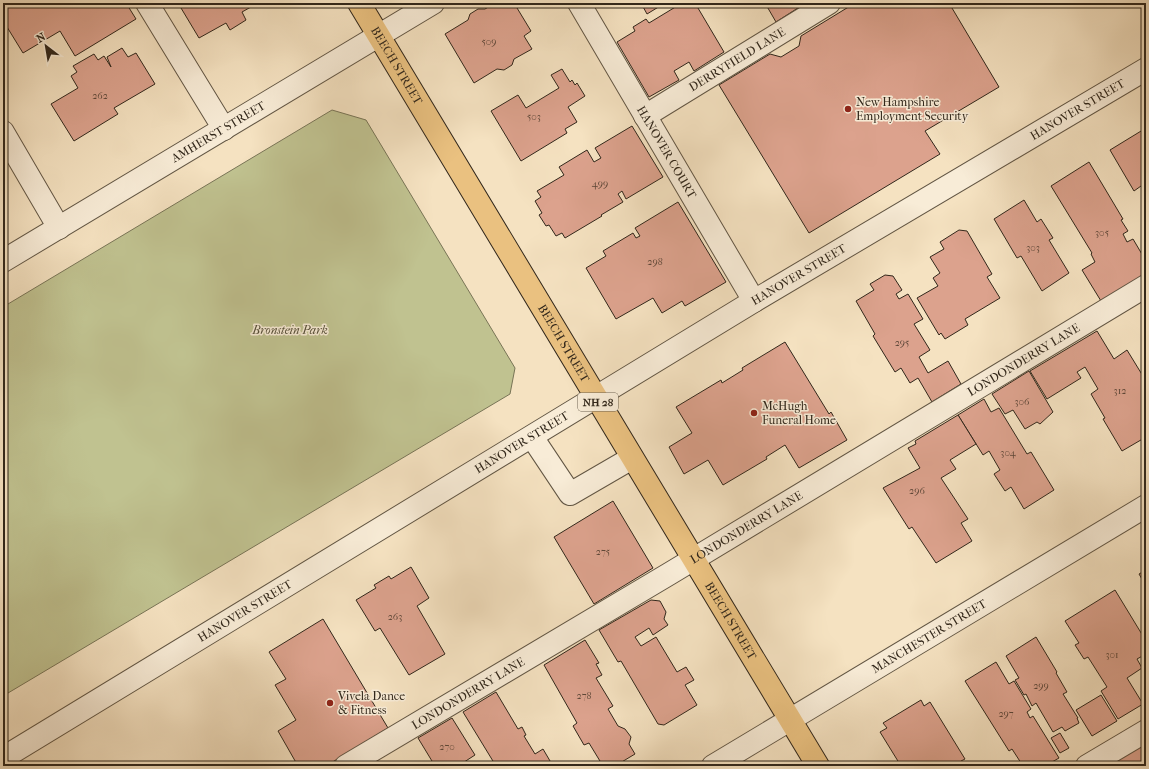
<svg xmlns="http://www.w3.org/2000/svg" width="1149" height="769" font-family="'IM FELL French Canon',serif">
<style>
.green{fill:#c0c290;stroke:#787456}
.building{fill:#dca28d;stroke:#31271b}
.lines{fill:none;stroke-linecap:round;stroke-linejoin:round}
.minor-casing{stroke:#625644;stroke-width:24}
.major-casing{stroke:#31271b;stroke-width:24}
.minor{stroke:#f8ecd7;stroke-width:22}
.major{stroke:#eac180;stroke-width:22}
.poi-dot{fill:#8f2418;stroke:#f8ecd7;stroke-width:1.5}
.labels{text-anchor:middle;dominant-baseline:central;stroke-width:3;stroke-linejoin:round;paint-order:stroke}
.number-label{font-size:10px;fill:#5c4638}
.shield{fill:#f8ecd7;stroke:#6d6253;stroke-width:1}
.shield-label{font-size:11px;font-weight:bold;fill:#31271b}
.street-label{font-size:12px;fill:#31271b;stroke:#f8ecd7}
.poi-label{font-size:12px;fill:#31271b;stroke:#f8ecd7;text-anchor:start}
.park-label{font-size:12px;font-style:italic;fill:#554e38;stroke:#f8ecd7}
</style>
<rect width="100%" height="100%" fill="#f5e2c1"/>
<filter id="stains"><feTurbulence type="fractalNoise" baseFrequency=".005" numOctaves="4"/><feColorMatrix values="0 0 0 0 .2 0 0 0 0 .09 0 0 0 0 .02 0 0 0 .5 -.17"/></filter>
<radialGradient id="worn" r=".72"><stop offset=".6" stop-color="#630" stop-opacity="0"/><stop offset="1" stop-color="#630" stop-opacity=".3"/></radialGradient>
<polygon class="green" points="332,110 366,120 515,368 510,394 3,696 3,307"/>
<g class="building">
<polygon points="3,3 126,3 136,19 75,56 60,31 23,53 7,27 4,28 3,27"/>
<polygon points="178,3 258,3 242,12 246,20 230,30 226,23 199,38"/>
<polygon points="495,3 504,3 506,6 514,3 531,31 524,36 532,49 514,59 512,65 504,70 497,69 474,83 445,34 468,20 470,14 478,9 485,9"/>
<polygon points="641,3 665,3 647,14"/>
<polygon points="682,3 695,3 724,52 694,71 689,62 674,71 679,80 649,97 617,42 635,31 633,27 646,19 649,23"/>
<polygon points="765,3 800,3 801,6 776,22"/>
<polygon points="855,3 949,3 999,87 925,131 940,154 809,233 719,85 770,54 781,57 799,46 801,36"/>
<polygon points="122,48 128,57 136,53 155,84 114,108 118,114 74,141 51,104 78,88 71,76 77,72 73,66 94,54 98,60 104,56 111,67 107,57"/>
<polygon points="562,69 570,82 572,80 575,85 577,83 585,96 568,107 577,122 565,129 567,133 521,161 491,111 518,95 526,108 559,88 551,75"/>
<polygon points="632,126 663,177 626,199 622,191 618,194 623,202 601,215 602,216 565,238 562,233 556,236 549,225 546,226 539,215 542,213 535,201 541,197 537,191 564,175 559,167 587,150 594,162 601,158 595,148"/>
<polygon points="1146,128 1146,195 1141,186 1134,191 1110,150"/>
<polygon points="1089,162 1123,219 1121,220 1128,231 1123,234 1127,242 1133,239 1146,261 1146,274 1101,301 1082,270 1095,262 1091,254 1092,253 1051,186"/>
<polygon points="1024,200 1037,222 1041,219 1053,238 1049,240 1069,273 1042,291 1021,256 1017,258 994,219"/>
<polygon points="678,202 726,282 685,306 682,301 662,313 653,298 616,319 586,268 606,256 603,251 633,233 636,238 640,236 635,228"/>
<polygon points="959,230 967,231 992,274 987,277 1000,298 965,319 968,325 945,339 941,333 939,335 917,298 938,286 933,278 940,273 930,257 944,249 940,242"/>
<polygon points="885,275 893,276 902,290 896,294 899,299 908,294 923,319 914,324 930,350 919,357 928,373 948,361 961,384 932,402 918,378 910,383 901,368 895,372 873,336 875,334 856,301 874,290 870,284"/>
<polygon points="1097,331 1114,359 1127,350 1146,381 1146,437 1122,451 1103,419 1105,418 1091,394 1098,389 1085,367 1077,372 1081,378 1047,399 1030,371"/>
<polygon points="785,342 829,414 831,412 847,440 799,468 785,445 766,457 767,459 723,485 708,460 684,474 669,447 692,433 676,407 721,380 722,383 743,370 742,368"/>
<polygon points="1029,371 1053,412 1040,424 1037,422 1025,429 1013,410 1005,414 992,394"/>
<polygon points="984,399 991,412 999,408 1027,454 1031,452 1054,490 1024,509 1011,487 1005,491 994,474 1000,470 989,451 983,455 958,415"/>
<polygon points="958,415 976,444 950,460 956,469 941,478 968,519 961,523 972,541 936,563 912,527 909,529 883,488 920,468 908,448 916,444 915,441"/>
<polygon points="613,501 653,568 594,604 554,537"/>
<polygon points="411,567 429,598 417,606 445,654 409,675 380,628 375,631 356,600 376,588 374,585 389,576 391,579"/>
<polygon points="1146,570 1146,586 1139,574"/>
<polygon points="1115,590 1146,641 1146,654 1137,659 1142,668 1127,678 1143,704 1118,719 1101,691 1107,687 1088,657 1084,659 1075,645 1079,643 1065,621"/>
<polygon points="651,600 660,601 666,612 664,619 668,625 653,635 649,628 635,637 641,646 656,637 677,672 686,667 694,680 685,685 697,705 664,725 658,724 621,661 618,662 599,630"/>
<polygon points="323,619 388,728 326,766 298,766 278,731 296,720 275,685 286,679 269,652"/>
<polygon points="1036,637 1057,672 1056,673 1067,692 1063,694 1078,718 1077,718 1079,723 1065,731 1062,727 1053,732 1036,703 1032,706 1026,694 1024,695 1015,680 1019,678 1006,656"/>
<polygon points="585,640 599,663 596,664 602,675 596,678 613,706 608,709 618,726 625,729 631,737 629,744 635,754 615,766 603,766 589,743 584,745 573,726 577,723 544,665"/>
<polygon points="996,662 1009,684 1014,681 1031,709 1027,712 1030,718 1033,716 1059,758 1045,766 1023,766 1012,749 1009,751 965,681"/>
<polygon points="496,692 518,729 522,727 526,735 524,736 535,754 543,749 553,766 496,766 463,712"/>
<polygon points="1101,695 1117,721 1092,736 1076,710"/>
<polygon points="921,700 924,706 930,702 965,759 961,761 964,766 901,766 880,732 887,728 883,723"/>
<polygon points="452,718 475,755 458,766 435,766 418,738"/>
<polygon points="1060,733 1069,748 1060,753 1051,738"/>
<polygon points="1143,739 1146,744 1146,766 1114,766 1109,757"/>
</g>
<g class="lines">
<defs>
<g id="minor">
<polyline points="147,3 224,129"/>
<path id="s1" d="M579,3L754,301"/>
<path id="s2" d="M645,116L829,3"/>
<polyline points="3,132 59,228"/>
<path id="s3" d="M3,261L433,3"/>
<polyline points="532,437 570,494 632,458"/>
<path id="s4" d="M3,758L754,301L1146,69"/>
<path id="s5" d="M346,766L669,574L1146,286"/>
<path id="s6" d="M713,766L1146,506"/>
<polyline points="1087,766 1146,731"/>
</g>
<g id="major">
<path id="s7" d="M359,3L818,766"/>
</g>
</defs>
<use href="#minor" class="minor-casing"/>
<use href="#major" class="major-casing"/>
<use href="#minor" class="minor"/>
<use href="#major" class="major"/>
</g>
<g class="poi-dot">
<circle cx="848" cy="109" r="4"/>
<circle cx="754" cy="413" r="4"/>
<circle cx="330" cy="703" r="4"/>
</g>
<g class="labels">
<g class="number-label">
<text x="489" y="42">509</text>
<text x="100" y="96">262</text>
<text x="534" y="117">503</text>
<text x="600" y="184">499</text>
<text x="1102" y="233">305</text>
<text x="1033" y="248">303</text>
<text x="655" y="262">298</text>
<text x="902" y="343">295</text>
<text x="1120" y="391">312</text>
<text x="1022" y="402">306</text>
<text x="1008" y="453">304</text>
<text x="917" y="491">296</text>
<text x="603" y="552">275</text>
<text x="395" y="617">263</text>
<text x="1112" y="655">301</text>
<text x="1041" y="686">299</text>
<text x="584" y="696">278</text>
<text x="1006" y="714">297</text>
<text x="447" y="747">270</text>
</g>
<rect class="shield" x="578" y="393" width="40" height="18" rx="3"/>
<g class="shield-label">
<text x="598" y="402">NH 28</text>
</g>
<g class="street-label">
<text stroke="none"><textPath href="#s2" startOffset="108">DERRYFIELD LANE</textPath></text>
<text stroke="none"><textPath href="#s7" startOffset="73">BEECH STREET</textPath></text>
<text stroke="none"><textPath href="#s4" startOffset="1255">HANOVER STREET</textPath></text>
<text stroke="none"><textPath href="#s3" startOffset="251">AMHERST STREET</textPath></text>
<text stroke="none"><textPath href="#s1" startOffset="173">HANOVER COURT</textPath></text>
<text stroke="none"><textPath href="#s4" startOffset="931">HANOVER STREET</textPath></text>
<text stroke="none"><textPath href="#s7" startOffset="397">BEECH STREET</textPath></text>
<text stroke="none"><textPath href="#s5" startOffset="790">LONDONDERRY LANE</textPath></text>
<text stroke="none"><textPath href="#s4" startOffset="607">HANOVER STREET</textPath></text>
<text stroke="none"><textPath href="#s5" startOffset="466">LONDONDERRY LANE</textPath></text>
<text stroke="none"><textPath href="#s4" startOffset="283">HANOVER STREET</textPath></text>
<text stroke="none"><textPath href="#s7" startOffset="721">BEECH STREET</textPath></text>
<text stroke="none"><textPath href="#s6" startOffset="252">MANCHESTER STREET</textPath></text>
<text stroke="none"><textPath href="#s5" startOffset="142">LONDONDERRY LANE</textPath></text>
</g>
<g class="poi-label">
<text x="856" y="102">New Hampshire<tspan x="856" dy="14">Employment Security</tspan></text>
<text x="762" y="406">McHugh<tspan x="762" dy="14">Funeral Home</tspan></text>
<text x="338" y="696">Vivela Dance<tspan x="338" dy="14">&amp; Fitness</tspan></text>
</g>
<g class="park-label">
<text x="290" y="330">Bronstein Park</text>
</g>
</g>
<rect width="1149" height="769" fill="none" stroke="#f5e2c1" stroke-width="16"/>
<rect x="4" y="4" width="1141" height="761" fill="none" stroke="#31271b" stroke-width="2"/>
<rect x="8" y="8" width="1133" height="753" fill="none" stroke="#31271b"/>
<g transform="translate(46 46) rotate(329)" stroke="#f8ecd7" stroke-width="3" paint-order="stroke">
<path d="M0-3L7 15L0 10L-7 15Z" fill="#31271b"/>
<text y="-6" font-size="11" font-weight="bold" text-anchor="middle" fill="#31271b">N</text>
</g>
<rect width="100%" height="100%" filter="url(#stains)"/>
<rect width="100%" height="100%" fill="url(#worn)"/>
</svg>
